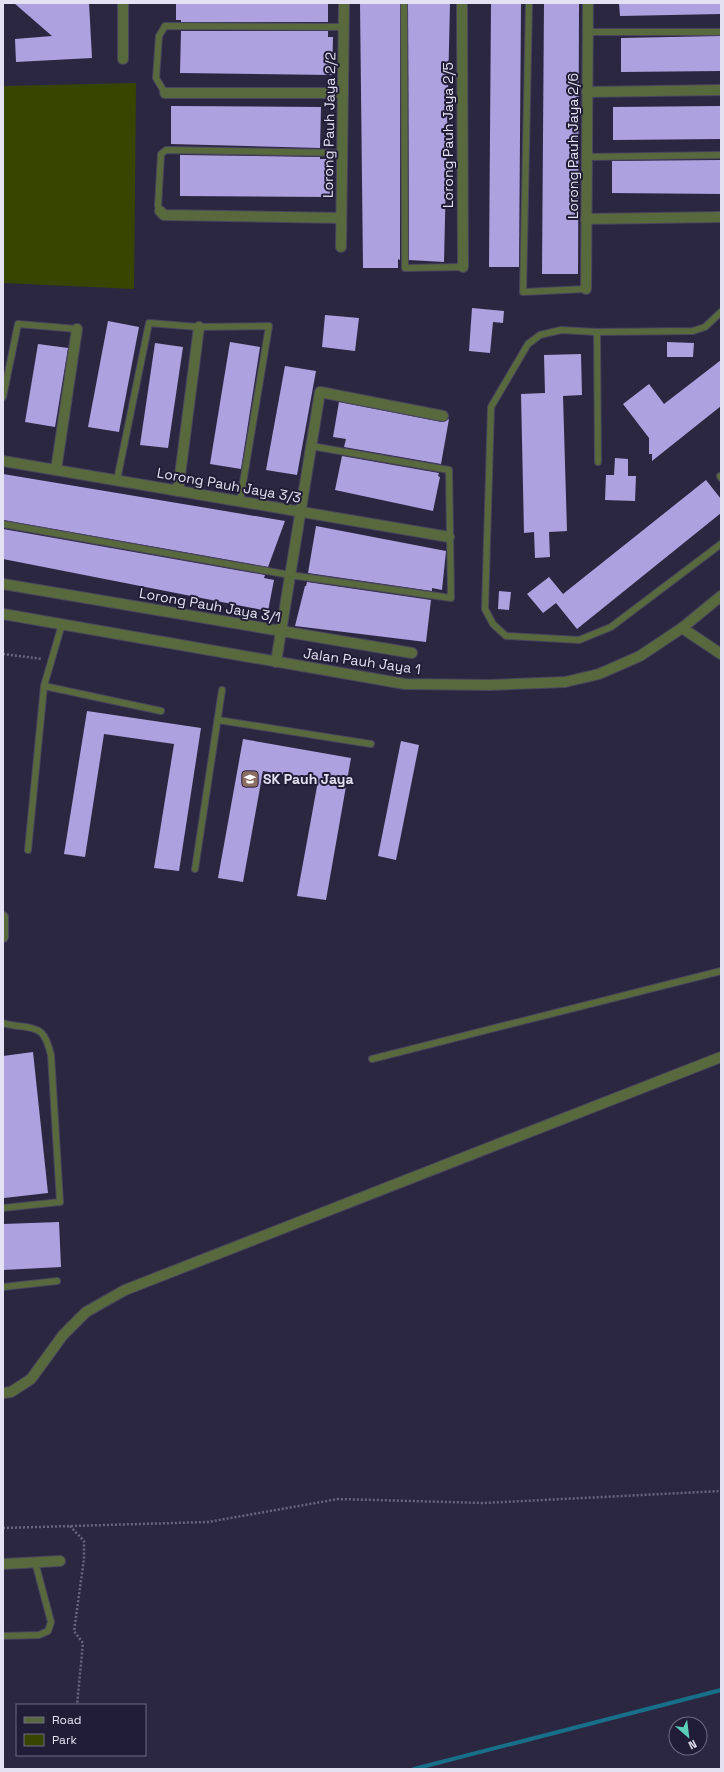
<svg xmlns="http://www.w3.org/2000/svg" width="724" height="1772" font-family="'Space Grotesk',sans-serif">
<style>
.green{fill:#374501}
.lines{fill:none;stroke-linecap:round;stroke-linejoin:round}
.stream{stroke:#176f8a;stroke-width:4}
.building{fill:#ada2df}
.service-casing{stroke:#49455d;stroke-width:8}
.minor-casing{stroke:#49455d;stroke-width:12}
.path{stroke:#6a667d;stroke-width:2.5;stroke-dasharray:2 2;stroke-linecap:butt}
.service{stroke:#58693e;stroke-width:6}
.minor{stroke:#58693e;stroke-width:10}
.labels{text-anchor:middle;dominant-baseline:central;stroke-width:4;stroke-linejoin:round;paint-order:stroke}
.street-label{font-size:14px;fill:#e3e1f2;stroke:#221d36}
.poi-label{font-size:14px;font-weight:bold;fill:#e3e1f2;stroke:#221d36;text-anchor:start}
</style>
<rect width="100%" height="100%" fill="#2c2741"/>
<polygon class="green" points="136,83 134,289 3,283 3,86"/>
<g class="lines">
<polyline class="stream" points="414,1769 721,1690"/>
</g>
<g class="building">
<polygon points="14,3 89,3 92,58 16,62 15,39 52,36"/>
<polygon points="176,3 328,3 328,22 181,22 181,20 176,20"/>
<polygon points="360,3 400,3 400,260 398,259 398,268 363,268"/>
<polygon points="408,3 450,3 444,262 409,260"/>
<polygon points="491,3 521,3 519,267 489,267"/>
<polygon points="544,3 579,3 578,274 542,274"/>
<polygon points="619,3 721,3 721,14 620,16"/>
<polygon points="181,31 328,31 328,37 333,37 332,75 180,73"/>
<polygon points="721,36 721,71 621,72 621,38"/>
<polygon points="171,106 321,107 320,148 171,144"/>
<polygon points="721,106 721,139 613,140 613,107"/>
<polygon points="180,155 320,157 320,159 330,159 330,197 180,196"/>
<polygon points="721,160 721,194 612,193 612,161"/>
<polygon points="472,308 504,311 503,323 493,322 490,353 469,351"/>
<polygon points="325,315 359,318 355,351 322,347"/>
<polygon points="108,321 139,327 119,432 88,427"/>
<polygon points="230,342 260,347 241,469 210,464"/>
<polygon points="667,342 694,343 693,357 667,357"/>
<polygon points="155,343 183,347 168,448 140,445"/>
<polygon points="38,344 68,348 55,427 25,422"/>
<polygon points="581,354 582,395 563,396 567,531 549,532 550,557 535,558 534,532 524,533 521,394 545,393 544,355"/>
<polygon points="721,360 721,406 652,461 652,454 649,454 649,438 623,404 649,384 664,404"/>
<polygon points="285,366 316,371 297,475 266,470"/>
<polygon points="339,402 442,422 449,419 441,464 344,447 346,439 333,437"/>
<polygon points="342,456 439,473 438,476 440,477 433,511 335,490"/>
<polygon points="615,458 628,459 628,476 636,476 635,501 605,500 606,475 614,475"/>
<polygon points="3,474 285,521 268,567 3,520"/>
<polygon points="706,480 721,499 721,513 577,629 556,603 543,613 527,594 549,577 563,594"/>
<polygon points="316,526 446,551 442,590 432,588 432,591 308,573"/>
<polygon points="3,529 265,575 264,578 274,580 268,611 3,559"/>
<polygon points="307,582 431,600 426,642 295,626 305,586 306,586"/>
<polygon points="499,591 511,592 509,610 498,609"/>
<polygon points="87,711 201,728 179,871 154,868 174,744 104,734 85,857 64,854"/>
<polygon points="243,739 351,758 326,900 297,896 318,781 263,771 243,882 218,878"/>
<polygon points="401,741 419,745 396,860 378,856"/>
<polygon points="33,1052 48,1193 4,1198 3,1056"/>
<polygon points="59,1222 61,1267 3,1270 3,1224"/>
</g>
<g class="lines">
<defs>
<g id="service">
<polyline points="404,3 405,268 463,267"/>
<polyline points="529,3 523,292 586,289"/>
<polyline points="588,32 721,32"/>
<polyline points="165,93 156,78 159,36 165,26 344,27"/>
<polyline points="587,157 721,155"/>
<polyline points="160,211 158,206 161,154 166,150 342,153"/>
<polyline points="721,312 705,327 693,331 597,332 561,330 540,335 528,344 491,407 485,609 493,624 506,636 579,640 611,627 721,544"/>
<polyline points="597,332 598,462"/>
<polyline points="3,397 18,324 77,329"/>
<polyline points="720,476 721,478"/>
<polyline points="117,480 149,323 199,327 269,326 240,501"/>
<polyline points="3,524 290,575 451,598 449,470 311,446"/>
<polyline points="44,686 161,711"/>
<polyline points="218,720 371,744"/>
<polyline points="28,850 44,686 62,624"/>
<polyline points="195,869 222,690"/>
<path d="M3,1023C8,1025 13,1025 18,1026C42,1028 45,1032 51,1055L60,1202L3,1208"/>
<polyline points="372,1059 721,971"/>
<polyline points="3,1287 57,1281"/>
<polyline points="3,1636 39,1635 48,1631 51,1622 35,1562"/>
</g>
<g id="minor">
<polyline points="123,3 123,59"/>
<polyline points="462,3 463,267"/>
<polyline points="587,92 721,90"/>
<polyline points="165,93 343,93"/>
<polyline points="160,211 164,215 341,218"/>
<polyline points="586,219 721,217"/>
<polyline points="341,247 344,3"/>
<polyline points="586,289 588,3"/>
<polyline points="3,461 449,537"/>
<polyline points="56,470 77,329"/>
<polyline points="178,491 199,327"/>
<polyline points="3,584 412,653"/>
<polyline points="3,614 405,684 490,685 565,682 599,674 640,656 682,628 721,596"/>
<polyline points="682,628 721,654"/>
<polyline points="276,662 320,392 443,416"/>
<polyline points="3,917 3,937"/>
<polyline points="3,1393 11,1392 31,1379 63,1335 86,1312 125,1290 721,1057"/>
<polyline points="3,1564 60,1561"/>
</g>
</defs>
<use href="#service" class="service-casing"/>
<use href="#minor" class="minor-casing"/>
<g class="path">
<polyline points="3,654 42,659"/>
<polyline points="70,1526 84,1541 84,1559 74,1631 83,1643 77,1705"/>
<polyline points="3,1528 208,1522 338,1499 484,1503 721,1491"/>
</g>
<use href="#service" class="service"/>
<use href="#minor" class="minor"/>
</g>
<defs>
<symbol id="school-square" viewBox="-11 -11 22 22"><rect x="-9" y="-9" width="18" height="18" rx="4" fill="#8d6e63" stroke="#221d36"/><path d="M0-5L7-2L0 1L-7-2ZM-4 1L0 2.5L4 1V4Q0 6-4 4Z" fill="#fff"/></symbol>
</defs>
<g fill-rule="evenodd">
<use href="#school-square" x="240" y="769" width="20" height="20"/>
</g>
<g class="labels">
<g class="street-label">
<text transform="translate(329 125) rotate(-89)">Lorong Pauh Jaya 2/2</text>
<text transform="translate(448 135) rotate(-90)">Lorong Pauh Jaya 2/5</text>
<text transform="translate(573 146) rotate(-90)">Lorong Pauh Jaya 2/6</text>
<text transform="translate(229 485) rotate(10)">Lorong Pauh Jaya 3/3</text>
<text transform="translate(210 605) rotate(10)">Lorong Pauh Jaya 3/1</text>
<text transform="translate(362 661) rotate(8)">Jalan Pauh Jaya 1</text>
</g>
<g class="poi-label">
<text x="263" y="779">SK Pauh Jaya</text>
</g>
</g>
<rect width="724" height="1772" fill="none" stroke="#e3e1f2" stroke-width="8"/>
<rect x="16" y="1704" width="130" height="52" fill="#221d36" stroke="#6f6b81"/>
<rect x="24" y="1717" width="20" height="6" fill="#58693e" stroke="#6f6b81"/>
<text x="52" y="1724" font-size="12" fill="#e3e1f2">Road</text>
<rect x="24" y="1734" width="20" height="12" fill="#374501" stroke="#6f6b81"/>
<text x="52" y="1744" font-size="12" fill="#e3e1f2">Park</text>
<g transform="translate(688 1736) rotate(152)"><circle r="19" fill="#221d36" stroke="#6f6b81"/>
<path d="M0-3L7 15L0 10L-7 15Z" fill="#5bcebc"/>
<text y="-6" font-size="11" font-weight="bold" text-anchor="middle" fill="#e3e1f2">N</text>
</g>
</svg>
